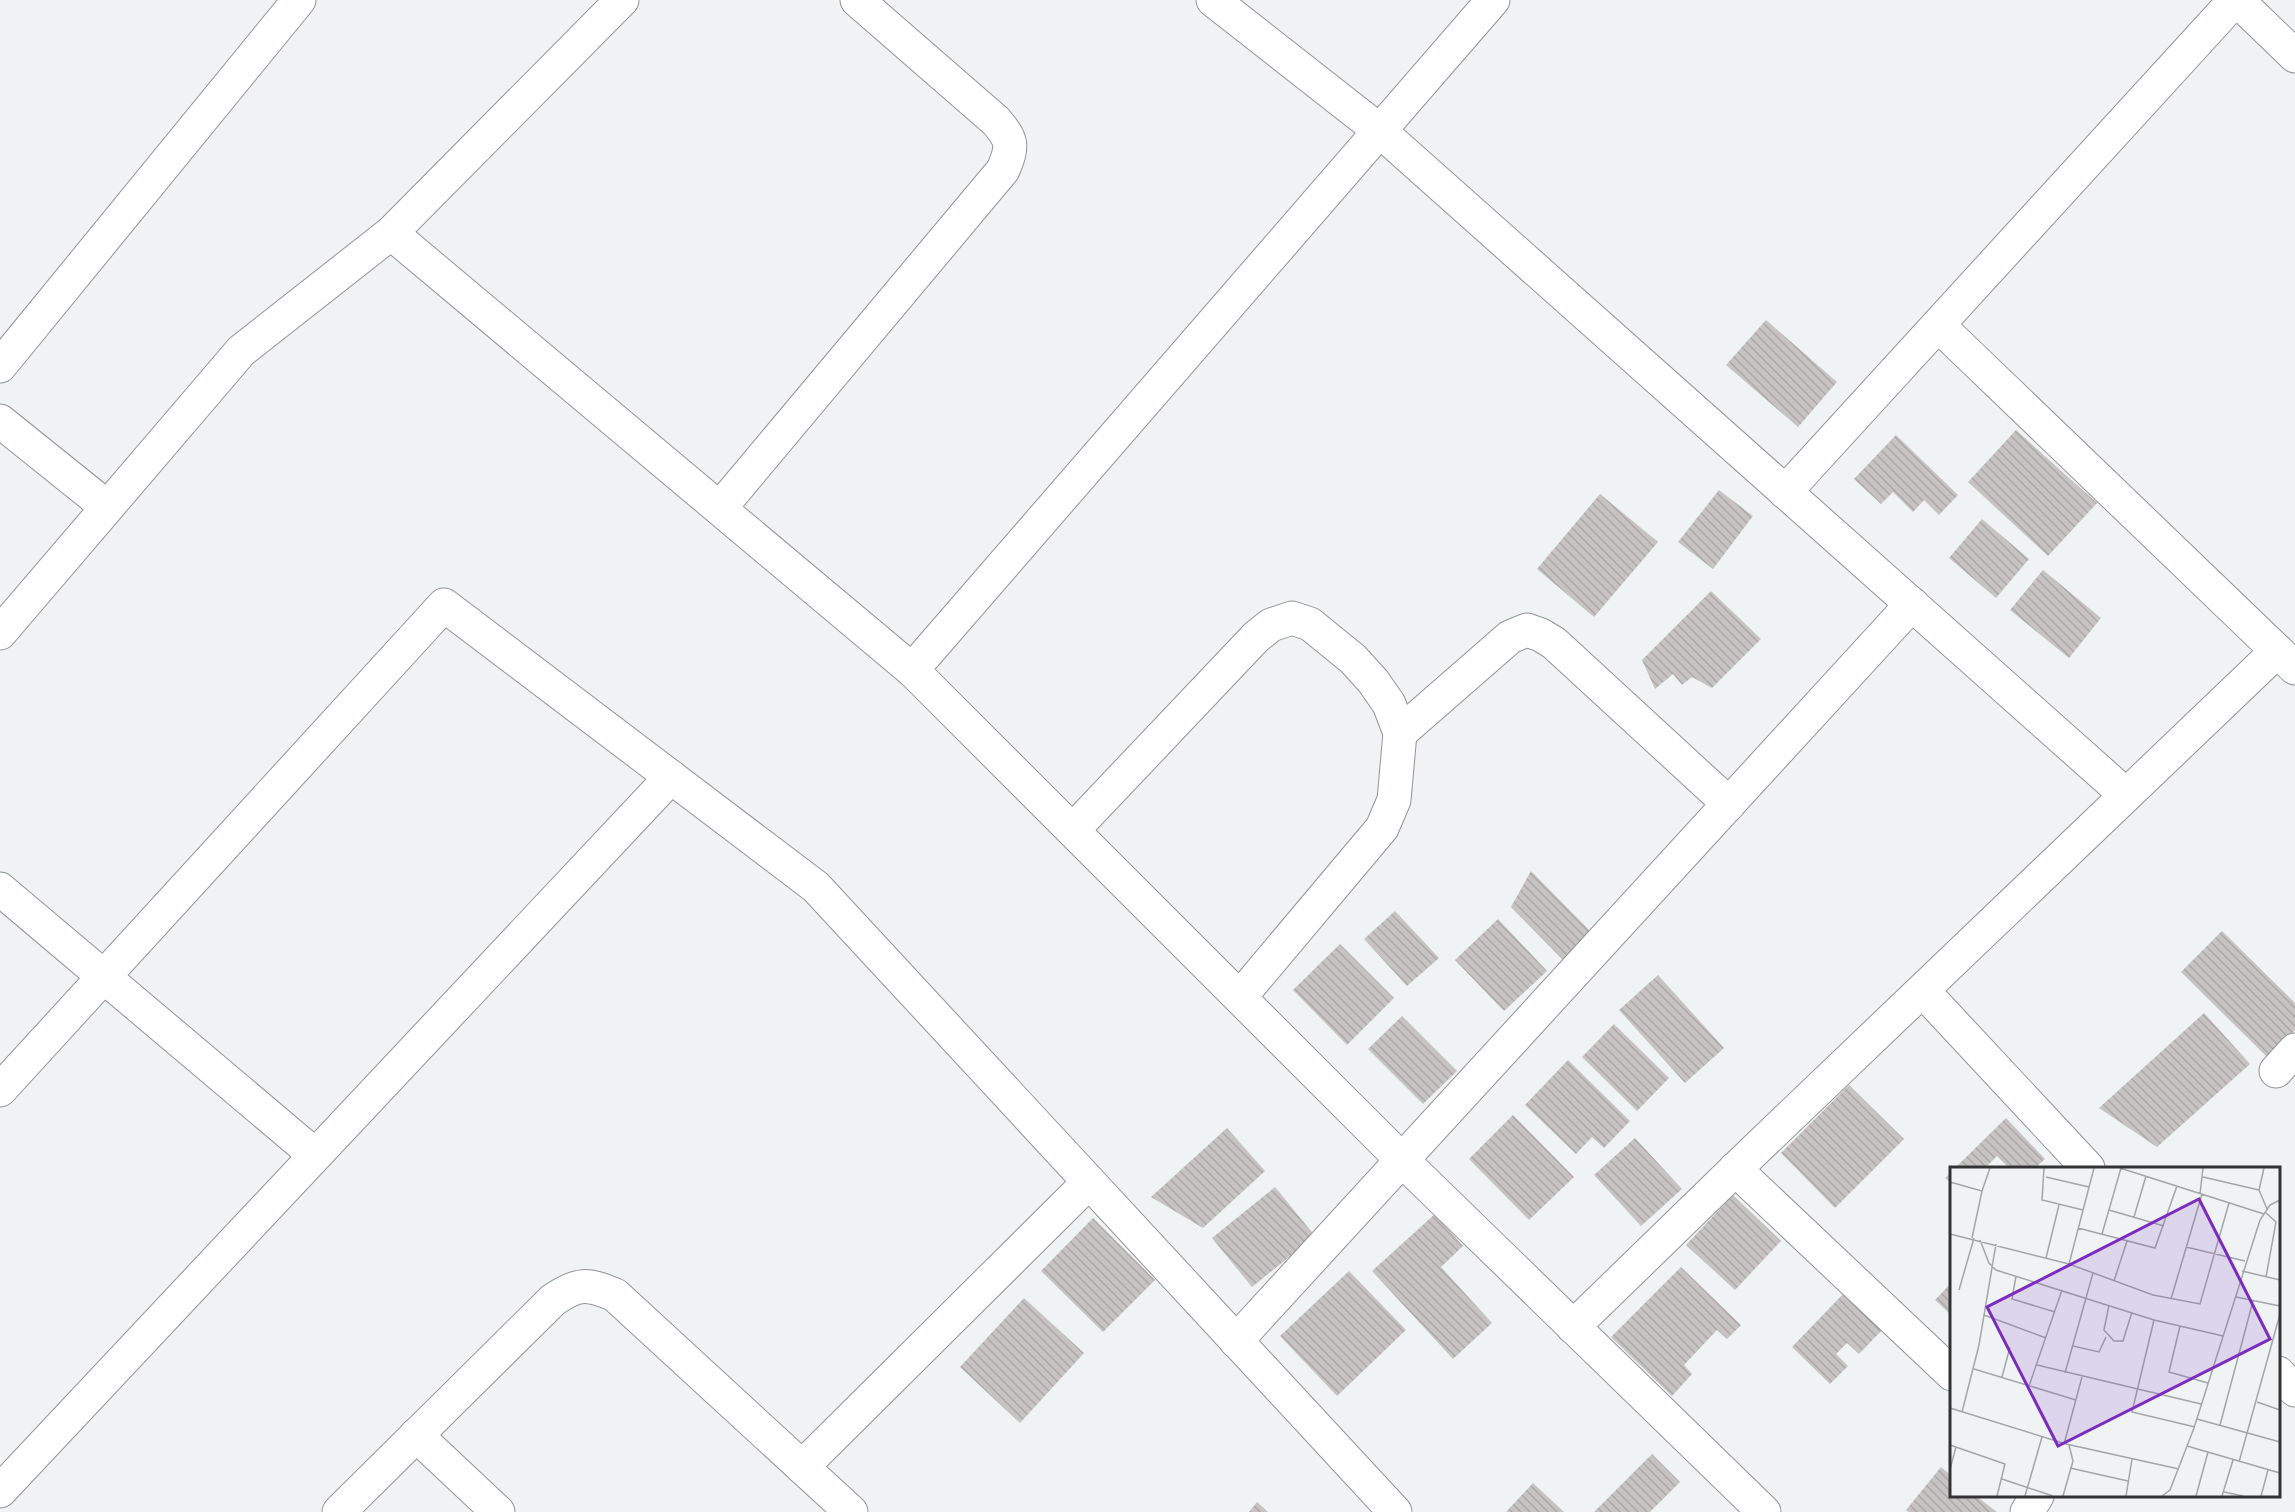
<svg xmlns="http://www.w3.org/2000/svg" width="2295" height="1512" font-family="Montserrat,sans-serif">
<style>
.building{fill:url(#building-back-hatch)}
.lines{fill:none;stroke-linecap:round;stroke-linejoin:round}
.minor-casing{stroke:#919495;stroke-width:35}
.tertiary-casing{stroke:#919495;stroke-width:35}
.minor{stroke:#fff;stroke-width:33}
.tertiary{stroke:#fff;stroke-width:33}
.inset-road{fill:none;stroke:#a3a6a7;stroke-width:1.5}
.view{fill:#7b2cbf;fill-opacity:0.15;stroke:#7b2cbf;stroke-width:3}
.inset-edge{fill:none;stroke:#323334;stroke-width:3}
</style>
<defs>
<pattern id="building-back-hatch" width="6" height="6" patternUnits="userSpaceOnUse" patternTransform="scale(1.5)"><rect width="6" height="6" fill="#c7c3c2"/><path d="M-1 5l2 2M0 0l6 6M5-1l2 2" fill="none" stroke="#aba8a7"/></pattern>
</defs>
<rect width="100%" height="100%" fill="#eff3f4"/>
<g class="building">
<polygon points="1766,320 1837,382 1798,427 1726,365"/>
<polygon points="2016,430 2097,503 2048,556 1968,482"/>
<polygon points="1896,435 1958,495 1939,515 1924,500 1913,512 1893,492 1881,504 1854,479"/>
<polygon points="1719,490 1753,516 1713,569 1678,542"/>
<polygon points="1600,494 1658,542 1594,617 1537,569"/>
<polygon points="1982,519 2029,559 1996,598 1949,558"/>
<polygon points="2043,570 2101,618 2069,658 2010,610"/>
<polygon points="1711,591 1761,639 1712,688 1692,677 1682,685 1673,674 1655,689 1642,660"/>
<polygon points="1531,871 1594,935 1566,963 1511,907"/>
<polygon points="1395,911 1439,958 1407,986 1364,939"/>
<polygon points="1498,919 1547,971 1504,1011 1455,960"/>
<polygon points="2222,931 2295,1003 2295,1030 2268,1058 2181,972"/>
<polygon points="1340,944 1394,998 1347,1045 1293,990"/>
<polygon points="1658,975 1724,1048 1685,1083 1619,1010"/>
<polygon points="2204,1013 2250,1064 2157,1147 2099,1108"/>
<polygon points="1402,1016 1457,1071 1423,1104 1368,1049"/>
<polygon points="1614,1024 1669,1078 1637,1111 1582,1057"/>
<polygon points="1568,1060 1630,1121 1604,1148 1592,1137 1576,1154 1525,1105"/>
<polygon points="1849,1085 1904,1139 1835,1208 1781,1153"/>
<polygon points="1513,1115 1574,1177 1529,1220 1469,1159"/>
<polygon points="2006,1118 2045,1159 2035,1168 2009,1168 1997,1156 1985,1168 1955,1168"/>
<polygon points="1227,1128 1265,1171 1203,1228 1151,1197"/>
<polygon points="1635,1138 1682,1189 1641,1226 1594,1175"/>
<polygon points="1952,1172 1952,1184 1945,1178"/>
<polygon points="1275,1187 1315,1236 1252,1287 1212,1238"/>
<polygon points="1733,1195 1781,1241 1735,1290 1686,1245"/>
<polygon points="1435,1214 1463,1246 1441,1267 1492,1323 1453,1359 1372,1271"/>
<polygon points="1093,1218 1155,1280 1103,1332 1041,1271"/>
<polygon points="1681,1267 1741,1325 1727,1339 1717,1330 1684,1365 1692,1374 1672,1396 1611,1337"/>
<polygon points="1349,1271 1406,1330 1337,1396 1280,1336"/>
<polygon points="1952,1282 1952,1316 1935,1300"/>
<polygon points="1846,1291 1884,1328 1859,1354 1847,1343 1836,1354 1848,1366 1830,1384 1792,1347"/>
<polygon points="1024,1298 1084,1353 1020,1423 960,1367"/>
<polygon points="1652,1454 1680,1482 1650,1512 1594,1512"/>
<polygon points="1941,1467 1952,1476 1952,1496 1976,1496 1997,1512 1909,1512 1906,1510"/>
<polygon points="1533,1483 1564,1512 1506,1512"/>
<polygon points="1257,1502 1268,1512 1249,1512"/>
</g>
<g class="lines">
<defs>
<g id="minor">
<polyline points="1213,0 1380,131 2126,795"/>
<polyline points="2237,0 2295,56"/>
<polyline points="391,233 912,670 1402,1160 1764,1512"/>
<polyline points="1938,325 2295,668"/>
<polyline points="0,366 299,0"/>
<polyline points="0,421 107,507"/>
<polyline points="1785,492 2235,0"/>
<path d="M720,508L1003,170C1013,146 1013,141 996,121L857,0"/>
<polyline points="912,670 1493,0"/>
<polyline points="1400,733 1510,637 1527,630 1541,635 1554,643 1729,804"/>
<polyline points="1073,830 1256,637 1271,625 1292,618 1310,624 1353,659 1373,681 1389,704 1400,733 1394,800 1382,828 1240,997"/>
<polyline points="0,889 315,1155"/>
<polyline points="1923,991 2088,1168"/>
<polyline points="2276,1071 2295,1050"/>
<polyline points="0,1090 444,605 816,887 1395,1512"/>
<polyline points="1735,1169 1952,1374"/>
<polyline points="1573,1327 1753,1152 2277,651"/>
<polyline points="1236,1341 1912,604"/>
<polyline points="2278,1373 2295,1390"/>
<polyline points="416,1435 498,1512"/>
<polyline points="802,1467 1089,1182"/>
<polyline points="0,1491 671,777"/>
<path d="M339,1512L553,1300C578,1283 587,1283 615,1295L851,1512"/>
<polyline points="2027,1512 2037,1496"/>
</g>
<polyline id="tertiary" points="0,633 241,351 391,233 622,0"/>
</defs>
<use href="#minor" class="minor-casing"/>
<use href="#tertiary" class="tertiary-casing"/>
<use href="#minor" class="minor"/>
<use href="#tertiary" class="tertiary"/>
</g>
<g transform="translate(1950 1167)">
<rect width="330" height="330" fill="#eff3f4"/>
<path class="inset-road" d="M94,1L92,33L133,43M170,1L314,47M314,1L309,23L317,42M96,10L139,20M253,10L309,23M0,15L32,24L22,71M32,24L40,1M250,27L253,1M159,43L214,59M315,45L326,55L316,110M184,50L196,9M128,61L205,81L227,19M0,67L119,97L203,128L250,137L279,36M152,67L171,1M30,73L39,96L46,103L204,153L273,169M236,80L295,94M96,91L109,38M119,97L144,1M292,104L330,113M66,109L62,132L105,145M164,114L177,74M9,123L24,71M286,130L330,139M221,132L252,27M159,138L154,163L164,174H173L182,145M34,148L96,171M204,153L182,245L245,260M230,159L219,205L258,216M123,179L149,185L156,170M87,198L251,237M24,202L126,233M115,206L143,106M52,210L60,180M79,219L112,123M307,235L330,243M0,241L116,277L229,302M12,245L29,178L46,77M247,252L330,275M270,258L303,134M114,277L132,210M0,278L55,297L47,329M237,279L330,306M289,295L330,147M120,301L178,314M0,302L6,280M52,312L103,329M274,325L293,329M75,329L92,270M113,329L123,294L119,278M176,329L182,292M212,329L220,323L244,261L310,53L320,38L330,33M246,329L258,285M272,329L283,293M311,329L318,303"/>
<path class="view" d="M249,32L320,172L108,279L37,140Z"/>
<rect width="330" height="330" class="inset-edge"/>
</g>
</svg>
